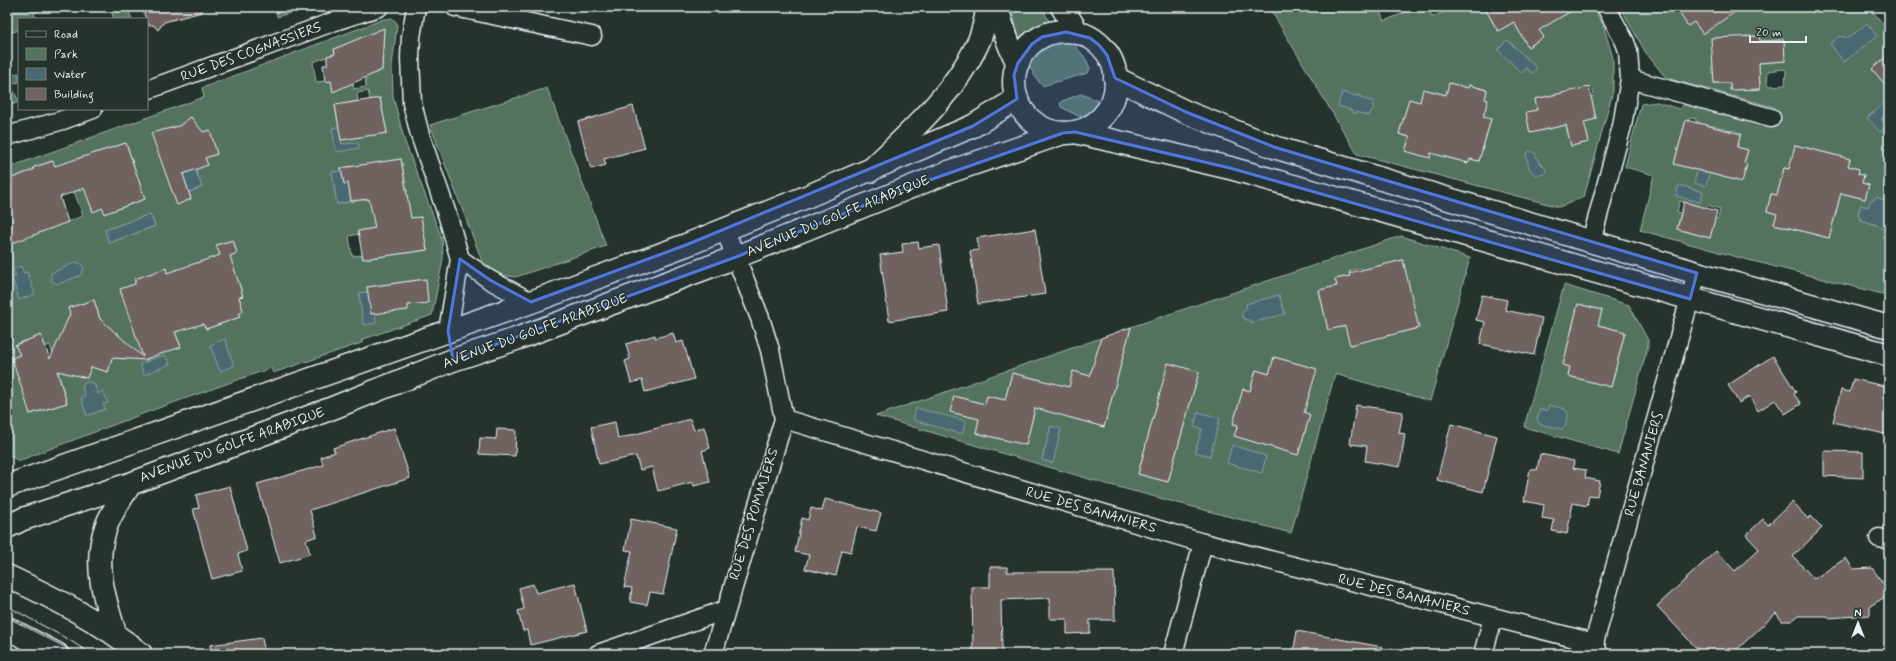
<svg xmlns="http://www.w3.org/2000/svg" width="1896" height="661" font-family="Mynerve,sans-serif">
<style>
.green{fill:#52735e;stroke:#9db2ab;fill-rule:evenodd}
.water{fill:#4a6870;stroke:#899fa6}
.building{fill:#70635f;stroke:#e8f1f8}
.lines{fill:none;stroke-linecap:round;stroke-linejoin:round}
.minor-casing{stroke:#e8f1f8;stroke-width:21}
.tertiary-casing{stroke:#e8f1f8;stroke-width:25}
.secondary-casing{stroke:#e8f1f8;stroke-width:25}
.minor{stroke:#26332d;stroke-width:18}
.tertiary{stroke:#26332d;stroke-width:22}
.secondary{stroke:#26332d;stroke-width:22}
.tram{stroke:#e8f1f8;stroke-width:1}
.marked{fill:#5077e0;fill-opacity:0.2;stroke:#5077e0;stroke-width:3;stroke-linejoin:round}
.labels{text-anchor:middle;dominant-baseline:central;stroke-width:3;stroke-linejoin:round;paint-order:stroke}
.street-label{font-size:14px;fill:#e8f1f8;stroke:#26332d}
</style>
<rect width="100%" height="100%" fill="#26332d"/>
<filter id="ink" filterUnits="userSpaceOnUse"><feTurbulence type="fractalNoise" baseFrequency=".025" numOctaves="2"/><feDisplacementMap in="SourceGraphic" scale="8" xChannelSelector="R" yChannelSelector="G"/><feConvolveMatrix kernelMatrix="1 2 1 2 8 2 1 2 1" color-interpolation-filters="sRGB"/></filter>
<g filter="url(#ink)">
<g class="green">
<polygon points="7,7 28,7 29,10 40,7 50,7 34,13 36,19 19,19 19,30 7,34"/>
<polygon points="110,7 127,7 132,19 114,19"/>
<polygon points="276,7 309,7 277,17"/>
<path d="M1011,7H1042C1045,13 1048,21 1053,26C1065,38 1086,52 1090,69L1088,73L1042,86C1024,64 1018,34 1011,7Z"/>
<path d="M1269,7H1378L1384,21L1411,10L1410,7H1428L1432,17L1456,7H1508L1491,20L1498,31L1514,22L1528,47L1544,37L1539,30L1577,7H1592L1603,24L1613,58V91L1584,197L1559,207L1357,154ZM1507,40L1537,68L1532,73L1526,68L1522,73ZM1449,83L1466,94L1469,85L1487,90L1485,99L1488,100L1483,117L1491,119L1479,161L1470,159L1468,163L1431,153L1430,157L1405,151L1409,137L1399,134L1409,100L1420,102L1424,89L1446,95ZM1592,87L1594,96L1591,97L1596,119L1584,122L1589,142L1571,146L1566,125L1530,133L1526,112L1537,110L1535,99ZM1357,95H1359L1372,107L1356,112L1352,110Z"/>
<path d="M1620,7H1869L1884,25L1889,21V54L1872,69L1889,89V99L1867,118L1881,119L1889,112V204L1887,201L1874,200L1868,207L1861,205L1858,214L1861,220L1880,226L1885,232L1889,228V288L1882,294L1737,257L1640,230L1654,175L1625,167L1641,104L1657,102L1679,109L1687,103L1769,125L1774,107L1666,78L1646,53ZM1745,36H1759L1760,41L1784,40L1785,61L1759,63L1760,89L1730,90V83H1714L1713,57ZM1784,69L1786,71L1785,85L1769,86L1767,84L1768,71ZM1691,118L1696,119V122L1732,131L1734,130L1740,134L1737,147L1748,150L1744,163L1747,164L1742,182L1674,164L1685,123ZM1796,145L1850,159L1848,166L1859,169L1858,174L1864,175L1862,183L1869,185L1865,199L1841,193L1829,238L1774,224L1777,214L1767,211L1771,194L1777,195L1784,168L1789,169ZM1680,201L1706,208L1707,205L1720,209L1718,219L1715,218L1710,238L1677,229L1681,213L1677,212Z"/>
<path d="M392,18L396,22L397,25L392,66L393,96L405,142L442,239L443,259L432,315L361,340L364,342L273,373L271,368L150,411L18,461L8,454L7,275L12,273L8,263L13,261L7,244V168L204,97L202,88L384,19ZM384,29L382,70L365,76L366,87L354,89L352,78L316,82L313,62L335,54L334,49ZM368,91L370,100L380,98L387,133L341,140L342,144L332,129L339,127L335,106L358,101L357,93ZM190,117L198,126L201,133L210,130L217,154L205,158L208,165L195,169L202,187L189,192L191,199L177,204L152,133L179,126ZM126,143L145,199L105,213L99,197L79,158ZM401,159L407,192L337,204L332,172L342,171V168ZM52,161L55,166L64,164L83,216L29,236L9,179L33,170L34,167ZM150,214L155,226L109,243L105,230ZM421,217L427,250L363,259L362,255L352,256L349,236L359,234L358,231L375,228L374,223ZM233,240L237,253L230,256L243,296L239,297L243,311L239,314L240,317L206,329L186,280L220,255L216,245ZM166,269L177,301L181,330L175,332L181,346L145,360L120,290L135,284V279ZM27,272L19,299L12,277ZM425,279L428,303L408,305L375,313L359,293L368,292L367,287ZM94,300L100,319L107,325L104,331L108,335L118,332L127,359L112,358L108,372L91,367L68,308ZM41,335L45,347L50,345L67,403L30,414L24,373L17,376L12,359L20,355L15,345ZM94,384L98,394L103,392L107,403L103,404L82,398L85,396Z"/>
<polygon points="19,73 19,82 11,85 19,102 7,107 7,76"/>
<path d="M547,88L606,246L516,277C499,275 493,275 482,261L430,125Z"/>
<polygon points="1081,94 1098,101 1096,110 1080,117 1061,107 1060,103 1062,101"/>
<path d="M1401,236L1470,258L1430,401L1335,374L1291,533L1103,483L876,416L1101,338L1091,376L1073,371L1062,415L1104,427L1131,327ZM1402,260L1345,326L1328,330L1319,290L1337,286L1335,279L1350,276L1349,271L1361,268L1363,275L1376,267ZM1274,357L1316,369L1304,412L1310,415L1298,455L1235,436L1238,425L1233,423L1243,390L1250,391L1256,370L1269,374ZM1199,372L1168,482L1138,474L1157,404ZM1012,373L1042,380L1026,445L976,433L979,419L950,412L954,397L985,404L987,396L1005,400ZM1051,426L1053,462L1052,463L1042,460ZM1202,428L1210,456L1196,452Z"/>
<path d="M1564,285L1629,305L1648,340V346L1618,454L1524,427ZM1578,304L1602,310L1598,325L1625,332L1611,387L1568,376L1570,367L1563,365Z"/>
</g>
<g class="water">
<polygon points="1867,23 1877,36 1844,62 1830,44 1840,36 1849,38"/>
<polygon points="1507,40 1537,68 1532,73 1526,68 1522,73 1498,50"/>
<polygon points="1342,92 1356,96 1359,95 1360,98 1374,102 1372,106 1374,109 1371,111 1369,116 1356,112 1354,114 1351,110 1338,106"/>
<polygon points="1889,99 1889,112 1881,119 1887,126 1880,132 1867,118"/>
<polygon points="339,127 342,144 358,143 359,148 336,152 332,128"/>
<polygon points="1529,151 1535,153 1538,161 1546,169 1545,174 1535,175 1529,168 1526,154"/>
<polygon points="1700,160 1712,163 1706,186 1694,183"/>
<polygon points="193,164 202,187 189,192 181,168"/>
<polygon points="342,171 344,183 348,183 351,201 337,204 332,172"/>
<polygon points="1679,185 1703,192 1700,202 1676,196"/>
<path d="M1876,197C1895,203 1889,210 1889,228L1885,232L1880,226L1861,220L1858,214L1861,205L1868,207L1871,200H1874Z"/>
<polygon points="150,214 155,226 109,243 105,230"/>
<polygon points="77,262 81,264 84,268 81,275 58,284 51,281 51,273"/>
<polygon points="21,266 24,273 27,272 35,294 19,300 12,277 16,276 13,269"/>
<polygon points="368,292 375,313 376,323 363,325 359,293"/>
<polygon points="1279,295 1285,314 1251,323 1250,320 1247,320 1242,317 1242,312 1247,308 1246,304"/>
<polygon points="225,339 234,366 220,371 210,345"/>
<polygon points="165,355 170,364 144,375 140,364"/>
<polygon points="85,382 91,382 94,384 98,394 103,391 108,403 103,404 105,409 87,416 81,398 85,396 82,387"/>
<polygon points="1549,405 1565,409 1568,414 1565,427 1561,429 1540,424 1537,420 1540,409 1547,411"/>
<polygon points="916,408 966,421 962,434 913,420"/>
<polygon points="1198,412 1220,418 1210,456 1195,452 1202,429 1194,427"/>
<polygon points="1051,426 1061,429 1053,463 1042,460"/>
<polygon points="1232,445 1266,456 1262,473 1227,463"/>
</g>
<g class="building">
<polygon points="142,7 201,7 202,12 164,22 158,30 153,25 148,25"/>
<polygon points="1484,7 1578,7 1539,30 1544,37 1528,47 1514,22 1498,31"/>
<polygon points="1675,7 1742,7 1703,34 1694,22 1688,26"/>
<polygon points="384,28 382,70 333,92 331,81 325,82 323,65 327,65 327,56 335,54 334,49"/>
<polygon points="1759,36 1760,41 1784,40 1785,61 1759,63 1760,89 1730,90 1730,83 1714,83 1711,38"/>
<polygon points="1889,54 1889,89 1872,69"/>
<polygon points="1449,83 1468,88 1469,85 1487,90 1485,99 1488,100 1483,117 1491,119 1479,161 1470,159 1468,163 1431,153 1430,158 1405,151 1410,137 1399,134 1409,99 1420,102 1423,89 1446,95"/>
<polygon points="1589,87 1596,119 1584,122 1589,142 1571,146 1566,125 1530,133 1526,112 1537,110 1535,99"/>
<polygon points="380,98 387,133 341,140 335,105"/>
<polygon points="633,106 645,148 604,159 606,165 591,169 578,122"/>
<polygon points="191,117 203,132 210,130 217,154 205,158 208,165 183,174 191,199 177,205 151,133 179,126"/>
<polygon points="1686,120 1741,134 1737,147 1748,150 1744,163 1747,164 1742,182 1674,164"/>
<polygon points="126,143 145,199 104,214 103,208 93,212 84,188 60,197 68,222 7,245 7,180 33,170 34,167 53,161 55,166"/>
<polygon points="1795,145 1850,159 1848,166 1859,169 1858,174 1864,175 1862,183 1869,185 1865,199 1841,193 1829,238 1774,224 1777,214 1767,211 1771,194 1777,195 1784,168 1789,169"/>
<polygon points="401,159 411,218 421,217 427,250 363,259 358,231 375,228 369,199 351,201 348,183 344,184 341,168"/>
<polygon points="1684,202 1717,211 1710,238 1677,229"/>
<polygon points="1035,229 1045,294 978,304 970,251 979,250 977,238"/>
<polygon points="233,240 237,253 230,256 243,296 239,297 243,311 239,314 240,317 206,329 203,324 175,332 181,347 146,359 147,360 112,358 108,372 91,367 87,378 57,371 67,403 30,414 12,358 20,355 15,345 41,335 50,359 70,314 68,308 94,300 100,319 143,357 120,289 135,284 135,279 166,268 167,273 220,255 216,245"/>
<polygon points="918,242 919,248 939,245 948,312 889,321 880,255 903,252 902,244"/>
<polygon points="1403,260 1419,328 1350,345 1345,326 1328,330 1319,290 1337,286 1335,279 1350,276 1349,273"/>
<polygon points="426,279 428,303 408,305 408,310 371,314 367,287"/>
<polygon points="1482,295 1507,300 1505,310 1542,318 1534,355 1480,344 1485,322 1476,320"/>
<polygon points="1578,304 1602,310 1598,325 1625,332 1611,387 1568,376 1570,367 1563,365"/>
<polygon points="1131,327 1104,427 1035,408 1026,445 976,433 979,419 950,412 954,396 985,404 987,396 1005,400 1012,373 1069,387 1073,371 1090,376 1101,338"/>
<polygon points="673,333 676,343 683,341 694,379 645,392 642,380 631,383 625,361 630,359 626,344 655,335 655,338"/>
<polygon points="1773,356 1796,392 1794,394 1801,404 1785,414 1775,400 1758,411 1749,396 1739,403 1728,385"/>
<polygon points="1274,357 1317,369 1304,412 1310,415 1298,455 1234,436 1238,425 1233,424 1243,389 1250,391 1256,370 1269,374"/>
<polygon points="1168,363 1199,372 1168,482 1138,474"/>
<polygon points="1853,379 1889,387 1889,435 1833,422 1841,390 1850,392"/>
<polygon points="1356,405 1403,412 1399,433 1405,434 1400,467 1365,461 1367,446 1350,444"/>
<polygon points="690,419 694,430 704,427 710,448 702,451 710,482 694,486 693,482 658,491 652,467 640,470 636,456 599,464 591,427 615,422 618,439"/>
<polygon points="1451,424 1497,436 1483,492 1437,480"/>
<polygon points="394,428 410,478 310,510 317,536 306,540 310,554 280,563 257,484 323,465 321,457 335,452 333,448"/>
<polygon points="497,429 516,430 515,456 479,454 480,438 496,439"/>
<polygon points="1824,451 1863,452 1863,478 1824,476"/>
<polygon points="1540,454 1574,461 1573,468 1586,470 1585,478 1600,481 1597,496 1589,495 1587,506 1573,503 1567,534 1552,531 1554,520 1542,518 1544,505 1524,501 1530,469 1537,470"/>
<polygon points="230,486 247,551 238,554 242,571 212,579 193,509 199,508 196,495"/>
<polygon points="825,499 881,513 876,531 857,527 851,552 842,550 836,576 805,569 809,555 795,552 802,518 808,520 811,508 822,511"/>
<polygon points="1792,502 1808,519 1811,516 1822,528 1793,556 1814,579 1846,558 1853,569 1872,568 1885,586 1885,597 1870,606 1870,615 1828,618 1828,616 1798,616 1791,621 1782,621 1776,613 1732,654 1702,654 1657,606 1716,551 1735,571 1759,549 1746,535 1763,519 1768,525"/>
<polygon points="631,519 677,528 663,594 650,592 647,605 630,602 632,588 624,587 632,551 625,550"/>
<polygon points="990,567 1007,567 1007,572 1114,572 1115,620 1090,620 1090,633 1067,634 1067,619 1050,619 1050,598 1001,600 1002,653 973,653 972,587 990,587"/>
<polygon points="575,583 587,631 530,645 527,630 523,631 518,611 524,609 519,588 533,584 536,593"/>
<polygon points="1297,631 1382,647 1381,654 1293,654"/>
<polygon points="262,638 265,654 211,654 210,645"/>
</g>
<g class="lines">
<defs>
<g id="minor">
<polyline points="416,7 411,37 410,58 412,103 420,135 448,217 460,259 448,331"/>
<polyline points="455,7 592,36"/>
<polyline points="1630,79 1771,118"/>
<polyline points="147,90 338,20 379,7"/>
<polyline points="7,136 63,120 93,109"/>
<polyline points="1591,242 1622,126 1630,79 1628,51 1625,42 1606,7"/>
<polyline points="460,259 490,280 531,302"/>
<polyline points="784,419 1203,543 1594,643"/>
<polyline points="1879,538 1889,540"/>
<polyline points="598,654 725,610"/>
<polyline points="713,654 784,419 770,350 760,318 725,230"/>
<polyline points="1173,654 1203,543"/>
<polyline points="1483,654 1493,618"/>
<polyline points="1599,654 1594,643 1697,273"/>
</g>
<g id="tertiary">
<polyline points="7,486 531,302 686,245 806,197 973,126 1017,99"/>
<polyline points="7,527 23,519 130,484 330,409 453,360 516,339 736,257 946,173 1063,133"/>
</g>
<g id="secondary">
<path d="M997,7C1002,26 1008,46 1018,63"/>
<polyline points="1062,7 1078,33"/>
<circle cx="1065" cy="82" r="51"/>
<polyline points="1115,78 1186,112 1274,147 1697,273 1889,327"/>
<polyline points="1075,132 1230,168 1889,355"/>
<path d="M870,171C909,133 953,95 977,45C983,34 985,20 988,7"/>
<path d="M7,576C54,598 100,621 141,654"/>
<polyline points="7,628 57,654"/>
<path d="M115,633C104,598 93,563 106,527C111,512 122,498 130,484"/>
</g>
</defs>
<use href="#minor" class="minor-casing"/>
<use href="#tertiary" class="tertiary-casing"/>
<use href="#secondary" class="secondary-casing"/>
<use href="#minor" class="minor"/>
<use href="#tertiary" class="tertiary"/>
<use href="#secondary" class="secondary"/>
<g class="tram">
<polyline points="7,606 71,641 91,654"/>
<polyline points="7,617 78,654"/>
</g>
</g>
</g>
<path class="marked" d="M1066,32L1090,38L1099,45L1107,55L1115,78L1186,112L1274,147L1697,273L1690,299L1230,168L1075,132L1063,133L910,187L736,257L453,360L448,331L460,259L490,280L531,302L686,245L973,126L1017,99L1014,75L1018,63L1032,44L1042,37Z"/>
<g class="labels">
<g class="street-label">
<text transform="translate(251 52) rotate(-20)">RUE DES COGNASSIERS</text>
<text transform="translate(838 216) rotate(-22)">AVENUE DU GOLFE ARABIQUE</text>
<text transform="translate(535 331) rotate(-20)">AVENUE DU GOLFE ARABIQUE</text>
<text transform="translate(232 445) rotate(-20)">AVENUE DU GOLFE ARABIQUE</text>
<text transform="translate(1644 464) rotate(-74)">RUE BANANIERS</text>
<text transform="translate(1091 510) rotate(16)">RUE DES BANANIERS</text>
<text transform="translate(754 514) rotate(-73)">RUE DES POMMIERS</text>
<text transform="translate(1404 595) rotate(14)">RUE DES BANANIERS</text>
</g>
</g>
<rect width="1896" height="661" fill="none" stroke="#26332d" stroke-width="24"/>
<rect x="12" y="12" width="1872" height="637" fill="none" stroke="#e8f1f8" stroke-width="1.5" filter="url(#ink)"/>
<rect x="18" y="18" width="130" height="92" fill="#26332d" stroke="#747f7e"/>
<rect x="26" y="31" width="20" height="6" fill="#26332d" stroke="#747f7e"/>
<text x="54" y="38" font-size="12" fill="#e8f1f8">Road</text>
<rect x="26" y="48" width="20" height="12" fill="#52735e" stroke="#747f7e"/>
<text x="54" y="58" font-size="12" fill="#e8f1f8">Park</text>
<rect x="26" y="68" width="20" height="12" fill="#4a6870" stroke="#747f7e"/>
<text x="54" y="78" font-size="12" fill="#e8f1f8">Water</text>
<rect x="26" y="88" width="20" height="12" fill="#70635f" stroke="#747f7e"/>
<text x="54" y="98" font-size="12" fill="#e8f1f8">Building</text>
<g transform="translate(1858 623)" stroke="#26332d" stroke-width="3" paint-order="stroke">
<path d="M0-3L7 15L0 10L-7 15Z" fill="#e8f1f8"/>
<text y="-6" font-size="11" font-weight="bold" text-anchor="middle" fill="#e8f1f8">N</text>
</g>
<path d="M1750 36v6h56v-6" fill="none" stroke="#e8f1f8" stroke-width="2"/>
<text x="1756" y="36" font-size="12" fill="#e8f1f8" stroke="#26332d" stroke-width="3" paint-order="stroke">20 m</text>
</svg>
